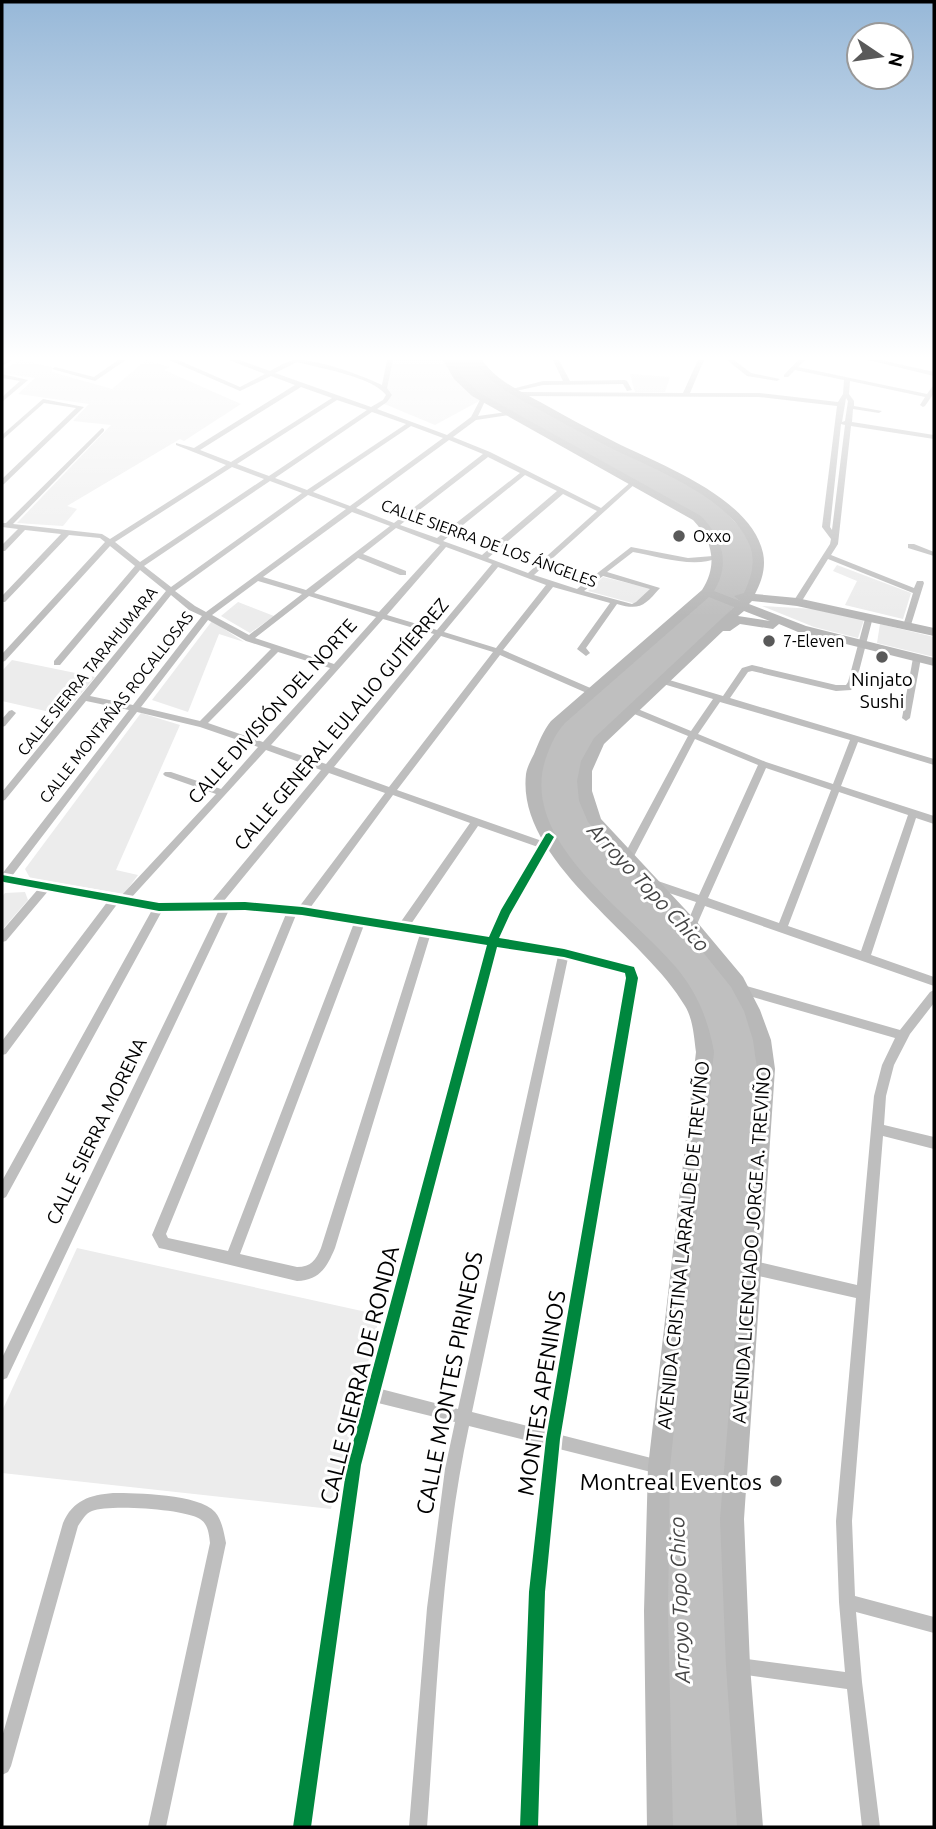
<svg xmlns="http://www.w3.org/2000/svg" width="936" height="1829" font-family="Ubuntu,sans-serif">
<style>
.green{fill:#ececec}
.water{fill:#bfbfbf}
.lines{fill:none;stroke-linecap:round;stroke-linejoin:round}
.minor{fill:#bebebe;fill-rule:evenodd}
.secondary{fill:#b8b8b8;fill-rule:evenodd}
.cycleway-casing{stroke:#fff;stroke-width:5}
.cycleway{fill:#00873e;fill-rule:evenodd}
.poi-dot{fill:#595959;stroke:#fff;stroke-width:2.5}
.labels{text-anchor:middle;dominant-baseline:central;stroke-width:6;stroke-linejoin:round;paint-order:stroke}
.far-poi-label{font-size:16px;fill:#000;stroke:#fff;text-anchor:start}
.far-street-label{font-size:16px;fill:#000;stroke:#fff}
.poi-label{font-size:19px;fill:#000;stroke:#fff}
.street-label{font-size:19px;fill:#000;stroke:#fff}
.water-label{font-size:21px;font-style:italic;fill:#444;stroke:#fff}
.near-street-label{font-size:23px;fill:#000;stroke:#fff}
.near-poi-label{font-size:23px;fill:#000;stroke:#fff;text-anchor:end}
</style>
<rect width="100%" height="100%" fill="#fff"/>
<g class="green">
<polygon points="21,360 52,367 52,372 112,389 146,360 170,367 164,370 241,404 184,441 180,439 67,506 77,509 63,526 17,523 111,425 73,421 89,404 18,394 35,378 2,373 2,370"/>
<polygon points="390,360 447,360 483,399 435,425 382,403 387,398 384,388"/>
<polygon points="630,374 670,377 665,392 635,392"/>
<polygon points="837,565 911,593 903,619 845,605 857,581 833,571"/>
<polygon points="603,577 653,589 636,604 588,591"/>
<polygon points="238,602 274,616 250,633 221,616"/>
<polygon points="762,606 815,609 864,620 858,638 814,627"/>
<polygon points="212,621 244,642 219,634 188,712 152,700"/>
<polygon points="880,624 934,637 934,657 877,643"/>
<polygon points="12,660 95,677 63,715 2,701 2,671"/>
<polygon points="141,713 180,725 116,870 138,875 124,894 30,878 25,869"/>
<polygon points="25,892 28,900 2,930 2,897 5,893"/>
<polygon points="77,1248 380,1315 331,1509 2,1473 2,1411"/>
</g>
<polygon class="water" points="447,360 477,360 489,375 698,489 717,502 754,543 753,588 590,754 587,808 737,982 762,1040 736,1444 738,1666 750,1827 660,1827 656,1611 705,1052 691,1000 582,879 535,808 548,735 698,601 718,570 705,525 475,394"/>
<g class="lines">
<g class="minor">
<polygon points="4,360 12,360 2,366 2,362"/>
<polygon points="118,360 126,360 95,381 52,369 55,367 94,377"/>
<path d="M169,360H178L240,387L265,374L229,360H239L270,371C276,368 283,363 290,361C308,355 364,376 382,385L387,360H393L387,388L392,395L387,402L377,409L447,435L471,417L481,398H485L486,399L478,416L507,412L510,414L509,415L476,420L453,437L490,452L601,508L632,481H636V483L534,575L577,589L631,547L688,558L713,556L717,558C695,569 656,556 633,552L607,572L660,588C645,605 640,611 617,604L586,648L590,653L586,656L577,649L610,603L553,587L503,650L595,690V694H589L500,655L397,790L542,841L546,834H552L554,837L510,914L499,938L564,949L630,966L634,967L638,978L561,1435L659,1460L664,1462L666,1467L664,1472L659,1474L559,1449L545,1592L538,1827H520L529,1592L545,1445L469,1426C441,1557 437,1693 427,1827H409L427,1608L445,1469L455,1422L378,1403L361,1465L311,1827H293L347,1465L487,945L430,936L335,1248C327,1267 320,1280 297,1281L164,1249L159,1248L152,1235L286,914L229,910L7,1378L2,1380V1358L219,910L162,911L6,1197L2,1199V1181L152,910L118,903L6,1054L2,1055V1041L108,901L49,890L6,941L2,942V931L39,888L7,882L2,885V874L129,710L86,701L5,800L2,801V792L166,591L140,570L60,665H54V661L135,566L110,546L5,661L2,662V654L105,542L100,538L69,535L5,602H2V596L61,534L25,530L5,551H2V545L18,529L2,527V523H6L102,428L104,429V431L13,524L102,534L110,539L226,465L176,445V443L194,448L295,385L271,376L240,391ZM297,362C319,368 373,377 386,395L383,400L371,407L275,373ZM301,387L332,398L231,462L200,450ZM337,400L367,410L269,476L237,464ZM372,412L406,424L307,490L275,478ZM411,426L443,438L350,506L313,492ZM449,440L483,454L394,523L356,508ZM488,457L520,473L437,538L400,525ZM232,467L264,479L140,562L115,542ZM525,475L557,491L482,555L443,541ZM270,481L302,493L171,587L144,566ZM563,494L597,511L528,573L488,558ZM308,495L346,509L206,612L195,606L175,591ZM352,512L390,526L306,590L263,577ZM396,528L440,545L379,612L314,593L358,558L400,575H406V571L363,554ZM446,547L492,564L437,630L387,615ZM498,567L546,585L496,648L444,632ZM603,576L650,589L636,602L632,604L584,591ZM258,581L302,594L249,635L212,615ZM171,595L189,610L202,616L133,705L90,696ZM309,596L376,617L334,664L255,638ZM383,619L434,634L326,764L271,745ZM208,620L246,641L271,649L200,721L141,707ZM441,636L493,652L389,787L334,767ZM278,652L330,668L263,742L208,723ZM137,712L200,727L258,747L221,789L171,772H165L163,774L165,776L216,794L121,896L12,876ZM266,750L321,770L211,902L159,903L131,898ZM329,773L385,793L299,907L245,902H223ZM393,795L470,823L400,923L310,908ZM478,826L538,847L501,910L489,937L411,924ZM296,915L354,923L228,1251L168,1238L166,1234ZM364,925L420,934L321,1248C316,1260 311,1267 297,1267L240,1254ZM497,947L558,956L458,1409L381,1389ZM568,958L625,973L626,978L547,1431L472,1412Z"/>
<polygon points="553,360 559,360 570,381 625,380 627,381 632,390 627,391 623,384 543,385 511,392 508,390 543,381 563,381"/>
<path d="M698,360H704L690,393H759L838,402L843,394L844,380L795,370L788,377H784V375L798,360H805L798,367L927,394L932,387L934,386V393L925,406L923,407L920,405L925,397L850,381L849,394L854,401V406L882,411L879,413L853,409L852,422L934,435V439L851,426L838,544L831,555L914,588L917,581H923L924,583L910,628H904L903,626L913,593L828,559L800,604H794L793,602L830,544L831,539L822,527L837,406L759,397L518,396L515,394L518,392L683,393ZM846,398L848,401L845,421L842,422ZM841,424L845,425L832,530L830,527Z"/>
<polygon points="727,360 734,360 751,373 780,379 777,381 747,376"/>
<polygon points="868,360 881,360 934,372 934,376"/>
<polygon points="2,374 28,380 2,402 2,397 20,381 2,378"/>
<polygon points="43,399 84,407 4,484 2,485 2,479 76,408 44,403 2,440 2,435"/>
<polygon points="908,544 914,544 934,552 934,556 908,548"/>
<path d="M866,615H872L873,617L856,683L851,690L836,691L752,671L748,672L730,698L934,759V765L858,742L841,786L934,816V824L916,818L871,955L934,977V986L705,906L695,929H687L686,926L696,902L648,886L647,883L652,879L699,895L758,765L695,739L631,862L627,863L622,859L688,736L627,711V707H633L691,731L713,699L660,683V679H666L723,696L742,668L752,665L836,685H846L848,682ZM720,702L850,740L833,784L766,762L698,734ZM766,768L831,790L779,923L708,898ZM839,792L908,815L861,951L788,926Z"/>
<polygon points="917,655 921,658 910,718 906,721 902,718 913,658"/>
<polygon points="12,710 16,713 5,726 2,727 2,719 9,711"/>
<polygon points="743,985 900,1030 930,992 934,990 934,1003 910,1034 894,1065 886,1096 884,1125 934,1137 934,1149 883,1136 852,1521 855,1596 934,1617 934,1633 856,1612 862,1682 880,1827 862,1827 847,1689 739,1674 733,1672 731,1666 733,1660 739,1658 845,1672 839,1602 836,1521 856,1298 750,1274 745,1272 743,1267 745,1262 750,1260 857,1285 874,1096 882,1065 895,1038 739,993 737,990 739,987"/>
<path d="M113,1493C136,1493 199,1494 215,1512C222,1520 224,1533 226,1543L166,1827H148L210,1543C209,1534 208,1524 200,1519C185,1509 109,1504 92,1511C86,1513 82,1520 78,1526L11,1766L8,1772L2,1775V1737L63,1523C73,1500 90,1495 113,1493Z"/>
</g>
<path class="secondary" d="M443,360H452L461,375L478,392L701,516C722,538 731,563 714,591L740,601L734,596L744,593C751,578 756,562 750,546C730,496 652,469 607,446C583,434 560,421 536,408C511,394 490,384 473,360H482C497,381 520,391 542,403C565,416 589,429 613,441C658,464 751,497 763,553C766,567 762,581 755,594L797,598L934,628V636L797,606L752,601L749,604L806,626L934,658V666L798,632L779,624L773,629L740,624L730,631H723L604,744L592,771V791L601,819L697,922L743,977L760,1010L771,1040L775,1069L744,1519L750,1666L763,1827H737L726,1666L720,1519L757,1069L753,1040L744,1011L731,987L685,930L588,822L579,801L577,781L581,761L594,738L734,607L709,597L565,723C556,733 552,742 547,755C515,839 628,910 675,966C697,992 708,1019 714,1052L670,1467L668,1611L673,1827H647L644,1611L648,1467L696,1052C694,1037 693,1019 685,1006C645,936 516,862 526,774C527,767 531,760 534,754C539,742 543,731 551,721L702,590C718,565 713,541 693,520L472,396L454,379ZM744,611L770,621L738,616Z"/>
<defs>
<polygon id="cycleway" points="549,833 554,837 510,914 499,938 564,949 630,966 634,967 638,978 560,1439 545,1592 538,1827 520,1827 529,1592 546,1439 626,978 625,973 564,957 497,947 361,1465 311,1827 293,1827 347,1465 487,945 302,915 245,910 159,911 4,882 2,881 2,875 159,903 245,902 302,907 489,937 501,910 546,834"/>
</defs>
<use href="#cycleway" class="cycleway-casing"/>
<use href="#cycleway" class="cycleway"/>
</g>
<linearGradient id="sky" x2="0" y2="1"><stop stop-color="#97b8d8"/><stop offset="0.58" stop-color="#fff"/><stop offset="1" stop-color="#fff" stop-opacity="0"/></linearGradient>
<rect width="936" height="616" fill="url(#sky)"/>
<g class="poi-dot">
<circle cx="679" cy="536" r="7"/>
<circle cx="769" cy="641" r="7"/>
<circle cx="882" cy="657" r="7"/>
<circle cx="776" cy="1481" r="7"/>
</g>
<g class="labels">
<g class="far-poi-label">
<text x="693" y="536">Oxxo</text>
<text x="783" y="641">7-Eleven</text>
</g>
<g class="far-street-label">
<text transform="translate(489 543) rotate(20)">CALLE SIERRA DE LOS ÁNGELES</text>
<text transform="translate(87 671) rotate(-51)">CALLE SIERRA TARAHUMARA</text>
<text transform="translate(116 707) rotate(-52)">CALLE MONTAÑAS ROCALLOSAS</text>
</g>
<g class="poi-label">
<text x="882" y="679">Ninjato<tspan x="882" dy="22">Sushi</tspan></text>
</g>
<g class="street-label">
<text transform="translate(272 711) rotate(-48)">CALLE DIVISIÓN DEL NORTE</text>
<text transform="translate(341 724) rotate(-50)">CALLE GENERAL EULALIO GUTÍERREZ</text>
<text transform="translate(96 1131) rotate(-64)">CALLE SIERRA MORENA</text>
<text transform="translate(683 1245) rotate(-84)">AVENIDA CRISTINA LARRALDE DE TREVIÑO</text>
<text transform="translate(751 1245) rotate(-86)">AVENIDA LICENCIADO JORGE A. TREVIÑO</text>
</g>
<g class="water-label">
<text transform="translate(649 887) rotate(47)">Arroyo Topo Chico</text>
<text transform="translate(679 1600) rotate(-92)">Arroyo Topo Chico</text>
</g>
<g class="near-street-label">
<text transform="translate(359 1375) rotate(-76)">CALLE SIERRA DE RONDA</text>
<text transform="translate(449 1383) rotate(-79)">CALLE MONTES PIRINEOS</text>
<text transform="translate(541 1393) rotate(-81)">MONTES APENINOS</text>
</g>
<g class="near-poi-label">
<text x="762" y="1481">Montreal Eventos</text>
</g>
</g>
<rect width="936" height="1829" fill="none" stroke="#000000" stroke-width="7"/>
<g transform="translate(880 56) rotate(103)"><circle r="33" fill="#ffffff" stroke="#999999" stroke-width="2"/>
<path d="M0-5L12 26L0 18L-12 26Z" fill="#595959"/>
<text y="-10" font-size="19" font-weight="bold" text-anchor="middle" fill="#000000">N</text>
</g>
</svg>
